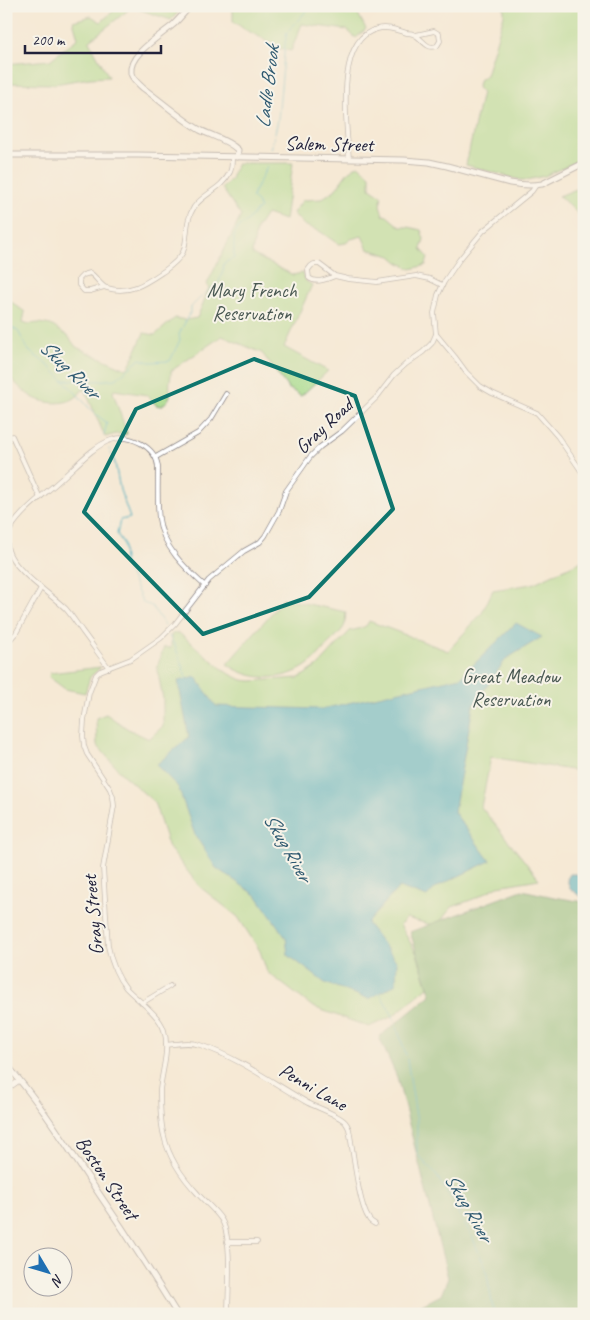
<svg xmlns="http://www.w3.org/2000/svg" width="590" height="1320" font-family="Caveat,sans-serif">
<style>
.green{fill:#a7da8a;stroke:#647e62}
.forest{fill:#85ba76;stroke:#546e58}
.water{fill:#3fabbf;stroke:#30667d}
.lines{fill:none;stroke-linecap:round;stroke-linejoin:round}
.stream{stroke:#3fabbf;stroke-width:1}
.street-casing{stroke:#8c8688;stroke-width:5.5}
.secondary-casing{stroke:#8c8688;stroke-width:7}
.street{stroke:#fff;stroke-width:4}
.secondary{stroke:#fff;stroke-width:5}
.marked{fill:none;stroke:#0f766e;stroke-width:4;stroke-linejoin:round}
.labels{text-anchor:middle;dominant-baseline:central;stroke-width:4;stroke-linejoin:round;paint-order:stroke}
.street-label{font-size:20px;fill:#22223b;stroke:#f7f3e8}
.park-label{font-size:20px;fill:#4a5953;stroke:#f7f3e8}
.water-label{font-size:21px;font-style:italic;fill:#2e5970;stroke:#f7f3e8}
</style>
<rect width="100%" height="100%" fill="#f7f3e8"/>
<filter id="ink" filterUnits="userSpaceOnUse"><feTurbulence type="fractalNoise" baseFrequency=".02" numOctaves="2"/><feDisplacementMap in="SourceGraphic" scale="10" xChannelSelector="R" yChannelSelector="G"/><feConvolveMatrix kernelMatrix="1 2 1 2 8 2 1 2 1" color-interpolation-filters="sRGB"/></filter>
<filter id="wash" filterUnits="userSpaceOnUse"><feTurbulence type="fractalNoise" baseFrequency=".0096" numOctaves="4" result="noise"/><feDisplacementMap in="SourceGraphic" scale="20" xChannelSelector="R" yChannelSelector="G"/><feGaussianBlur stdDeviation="1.12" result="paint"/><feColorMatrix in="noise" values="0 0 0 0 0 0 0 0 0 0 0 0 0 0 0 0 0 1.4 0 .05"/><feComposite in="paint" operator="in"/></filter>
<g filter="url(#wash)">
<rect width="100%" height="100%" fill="#f5e9d5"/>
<g class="green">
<polygon points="119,6 184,6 171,20 132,7 89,41 109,77 90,78 54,84 6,83 6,64 50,60 78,38 73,21 91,16 101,22"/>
<polygon points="233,6 355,6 356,10 366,29 356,38 347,30 302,24 291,51 273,47 262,38 244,29 233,21"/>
<polygon points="504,6 584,6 584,158 545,176 527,180 521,180 466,165 482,92 477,88 480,79 486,75 504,15"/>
<path d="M240,163H293L285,220L266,214L256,229L252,254L293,275L302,273L306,281L312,285L284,347L328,371L301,396L288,388L262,353L222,336L171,371C171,374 171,377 170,380C168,392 175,397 161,406L156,405L147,395L114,390L113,392L127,434H116L105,437L85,390H82C74,406 48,405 34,398C23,392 15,382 6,374V298L25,312L23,322L29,324L39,323L51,325L68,336L76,347L126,369L129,366L144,333L155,335L175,318L186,320L197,318L209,289L207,284L241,216L222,188L231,179L236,165Z"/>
<polygon points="358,165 370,175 370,188 382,196 380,205 383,215 387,216 400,227 408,227 421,230 424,239 421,249 428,257 426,265 411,269 398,262 391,256 368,249 362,236 351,239 346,243 338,244 321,232 304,225 293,213 303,200 321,199 335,190 348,172"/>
<polygon points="584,186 584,219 559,196"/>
<polygon points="584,560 584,772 491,757 481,807 539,879 498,886 476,898 452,907 436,926 406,918 400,925 417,954 428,987 393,1016 369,1027 313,1007 267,972 260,951 238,917 200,887 169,848 154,802 122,774 97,745 96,718 106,714 128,729 149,739 163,726 163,699 157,667 164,647 171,648 171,635 174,633 179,633 226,672 242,680 251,681 299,678 318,666 350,631 362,628 367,625 369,621 448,651 482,613 493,590 532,584"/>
<path d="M284,599L346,612C345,616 346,620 345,624C344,630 332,640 328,644C321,652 315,660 306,666C282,682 250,681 227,664Z"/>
<polygon points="101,667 90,677 85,693 65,689 49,677 50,673"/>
</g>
<polygon class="forest" points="522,890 554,897 584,902 584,1314 404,1314 441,1295 448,1278 397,1077 379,1037 431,995 410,932"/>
<g class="water">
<polygon points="516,623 542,637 506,659 473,706 454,812 490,861 436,887 427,897 399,887 367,923 397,962 396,984 369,999 325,983 288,955 286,938 256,895 216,868 195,835 178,787 156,765 189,737 178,681 196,677 216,706 322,709 461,677"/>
<polygon points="570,874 577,874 584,877 583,896 580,896 570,889 567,879"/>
</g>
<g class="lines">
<g class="stream">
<polyline points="271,149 278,120 285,44 287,32 311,6"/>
<polyline points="6,325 18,331 29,351 49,366 76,393 92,411 107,423 104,435"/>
<polyline points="62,380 96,381 116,379 140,359 150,362 170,361 180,340 179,334 191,311 191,307 206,292 219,282 223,271 224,263 234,258 234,236 239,227 247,221 256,211 260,208 257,202 252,198 254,192 267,167"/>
<polyline points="109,449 115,463 120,490 130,518 120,520 117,534 123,543 124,563 143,603 152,606 165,626"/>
<polyline points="169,636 175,646 187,679"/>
<polyline points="379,992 393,1016 406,1055"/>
<polyline points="407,1059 417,1122 417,1154 437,1176 444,1188 454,1202 460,1217 471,1234 486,1269 494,1314"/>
</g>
</g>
</g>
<g filter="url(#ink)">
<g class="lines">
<defs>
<g id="street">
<path d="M349,159C347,127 334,39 377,29C387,26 397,30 407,33C410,33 412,33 415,35C423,39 426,50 437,46L440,41L439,34L434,31L416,35"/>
<path d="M335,276C327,279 317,284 309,278L308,270L311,266L314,264H319L335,276L348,279L377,282L416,276L430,279L442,285"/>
<path d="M104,287L90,291H84L79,285V279L83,275L90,273C97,277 100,286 107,288C130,295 146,283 164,271C171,266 179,260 183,252C189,236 184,223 194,207C204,193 222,189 230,172C232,168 232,162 232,157"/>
<polyline points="436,334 455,357 466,372 480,386 492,393 537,413 558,437 584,475"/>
<polyline points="12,436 40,498"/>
<polyline points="156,457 198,433 211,419 226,394"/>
<polyline points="6,644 16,633 41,588"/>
<path d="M109,668C100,656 91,643 82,631C77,624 72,616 66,609C51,594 14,571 8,550C6,543 7,534 11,528C23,509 44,495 60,480C75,467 93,446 111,440C130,433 156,447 158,467C158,484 157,502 159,519C162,546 185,568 205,586"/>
<polyline points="142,1003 170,986"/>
<path d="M166,1045C178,1044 189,1041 200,1045C239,1058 273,1083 308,1103C318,1108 339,1115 345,1122C347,1124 348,1127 349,1129C353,1149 358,1204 369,1219C370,1221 373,1223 375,1224"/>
<polyline points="6,1090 20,1080"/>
<polyline points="227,1242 257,1242"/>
<path d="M228,1314C228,1291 233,1237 221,1219C215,1210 205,1202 198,1194C182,1177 169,1159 164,1136C160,1121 160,1105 160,1090C162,1071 170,1049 164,1030C159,1014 137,1000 126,988C116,976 111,961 108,946L103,868L114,806L113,797L110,789L87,754L84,746L83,736L84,720L89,693L96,675L100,671L131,659L161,638L175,624L209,580L244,551L260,542L265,536L279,511L286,491L310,457L320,447L342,431L377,397L394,375L406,364L423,352L432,343L436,334L434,313L438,295L444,282L459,260L483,231L532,191L536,185"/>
</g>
<g id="secondary">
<path d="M190,6C185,12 180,18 174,24C162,35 128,54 131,73C132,79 139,84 143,88C161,101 181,119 200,130C212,136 228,140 238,150L237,157"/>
<path d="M6,155H138L404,160L429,162L447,166L510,183C521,185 531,186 542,184L584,163"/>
<path d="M6,1064C37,1099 61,1137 87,1176C118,1221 148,1267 177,1314"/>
</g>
</defs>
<use href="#street" class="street-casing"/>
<use href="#secondary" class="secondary-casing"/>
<use href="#street" class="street"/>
<use href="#secondary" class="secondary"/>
</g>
</g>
<path d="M0 0H590V1320H0ZM254,359L355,396L393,509L309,597L203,634L84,512L136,409Z" fill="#f5e9d5" fill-opacity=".55" fill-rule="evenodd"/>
<path class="marked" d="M254,359L355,396L393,509L309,597L203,634L84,512L136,409Z"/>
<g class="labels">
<g class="street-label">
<text transform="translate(329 144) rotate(1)">Salem Street</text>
<text transform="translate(324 426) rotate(-43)">Gray Road</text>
<text transform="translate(93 915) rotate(-95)">Gray Street</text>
<text transform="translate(313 1087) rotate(30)">Penni Lane</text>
<text transform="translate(107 1178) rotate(56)">Boston Street</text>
</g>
<g class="park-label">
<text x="252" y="290">Mary French<tspan x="252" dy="23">Reservation</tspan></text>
<text x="511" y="676">Great Meadow<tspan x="511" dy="23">Reservation</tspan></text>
</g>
<g class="water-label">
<text transform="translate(267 87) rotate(-83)">Ladle Brook</text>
<text transform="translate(70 369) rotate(44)">Skug River</text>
<text transform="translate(288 847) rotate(60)">Skug River</text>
<text transform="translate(469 1207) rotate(60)">Skug River</text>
</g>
</g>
<rect width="590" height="1320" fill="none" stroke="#f7f3e8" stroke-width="25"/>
<g transform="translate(48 1272) rotate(128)"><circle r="24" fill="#f7f3e8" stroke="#a29fa3"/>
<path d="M0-4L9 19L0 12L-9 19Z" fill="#1f6fb2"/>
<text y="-8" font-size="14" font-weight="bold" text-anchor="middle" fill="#22223b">N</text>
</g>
<path d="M25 45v8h136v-8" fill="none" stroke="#22223b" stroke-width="2.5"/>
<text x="32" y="45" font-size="15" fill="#22223b" stroke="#f7f3e8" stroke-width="4" paint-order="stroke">200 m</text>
</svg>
